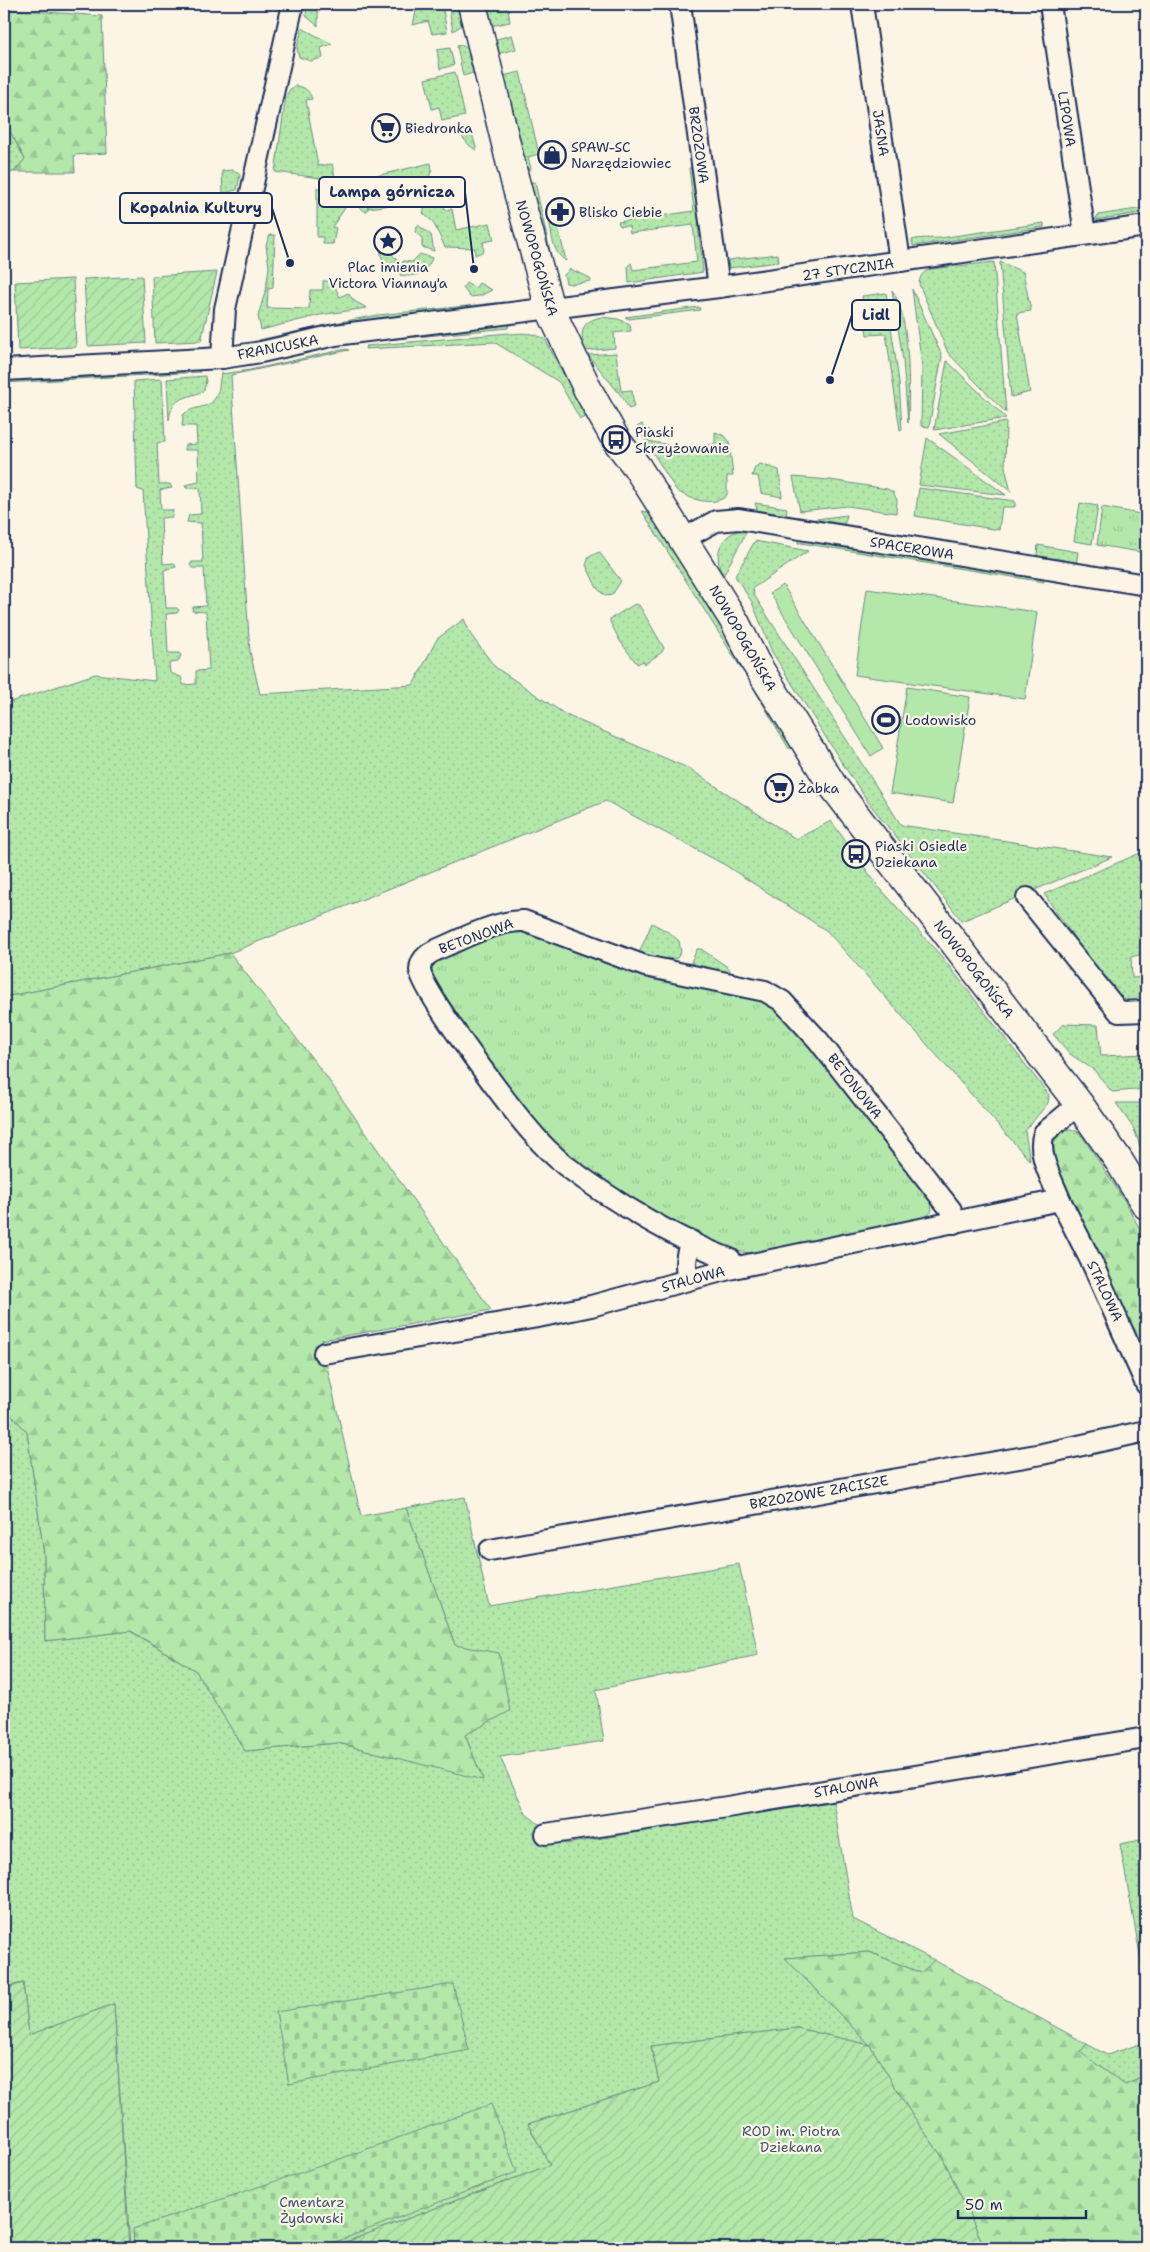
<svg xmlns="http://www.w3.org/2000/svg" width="1150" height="2252" font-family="'Shantell Sans',sans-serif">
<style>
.grass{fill:url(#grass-dots);stroke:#688c84}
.forest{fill:url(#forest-firs);stroke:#688c84}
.cemetery{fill:url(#cemetery-stones);stroke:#688c84}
.park{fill:url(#park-tufts);stroke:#688c84}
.garden{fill:url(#garden-furrows);stroke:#688c84}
.pitch{fill:#b4e8aa;stroke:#688c84}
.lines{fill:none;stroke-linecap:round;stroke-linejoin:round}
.street-casing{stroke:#1b2f5e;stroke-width:24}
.secondary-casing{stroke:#1b2f5e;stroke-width:31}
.street{stroke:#fcf5e5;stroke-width:20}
.secondary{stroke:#fcf5e5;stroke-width:28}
.labels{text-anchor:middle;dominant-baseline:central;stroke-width:4.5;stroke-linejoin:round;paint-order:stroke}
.street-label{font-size:14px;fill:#1b2f5e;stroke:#fcf5e5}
.poi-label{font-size:14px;fill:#1b2f5e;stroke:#fcf5e5;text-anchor:start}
.park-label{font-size:14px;fill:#3a546d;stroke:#fcf5e5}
.leader{fill:none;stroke:#1b2f5e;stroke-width:2}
.callout-dot{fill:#1b2f5e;stroke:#fcf5e5;stroke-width:2}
.callout{fill:#fcf5e5;stroke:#1b2f5e;stroke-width:2}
.callout-label{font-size:15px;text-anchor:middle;font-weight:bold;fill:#1b2f5e}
</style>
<defs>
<pattern id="grass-dots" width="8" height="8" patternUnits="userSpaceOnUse" patternTransform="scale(1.25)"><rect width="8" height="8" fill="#b4e8aa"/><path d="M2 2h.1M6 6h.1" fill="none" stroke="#9ac795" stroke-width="1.8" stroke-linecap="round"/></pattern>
<pattern id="forest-firs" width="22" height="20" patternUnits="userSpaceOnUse" patternTransform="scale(1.25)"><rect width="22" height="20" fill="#b4e8aa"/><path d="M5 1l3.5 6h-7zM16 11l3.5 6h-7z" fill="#9ac795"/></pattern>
<pattern id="cemetery-stones" width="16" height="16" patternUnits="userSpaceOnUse" patternTransform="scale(1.25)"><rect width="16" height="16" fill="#b4e8aa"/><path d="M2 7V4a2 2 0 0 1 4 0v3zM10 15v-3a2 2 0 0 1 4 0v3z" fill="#9ac795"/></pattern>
<pattern id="park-tufts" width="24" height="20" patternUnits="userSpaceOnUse" patternTransform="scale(1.25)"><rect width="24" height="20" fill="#b4e8aa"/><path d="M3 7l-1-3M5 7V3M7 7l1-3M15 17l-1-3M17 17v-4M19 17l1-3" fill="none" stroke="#9ac795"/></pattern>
<pattern id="garden-furrows" width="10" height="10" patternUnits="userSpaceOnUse" patternTransform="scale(1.25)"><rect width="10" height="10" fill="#b4e8aa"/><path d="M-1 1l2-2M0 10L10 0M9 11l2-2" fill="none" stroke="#9ac795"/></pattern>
</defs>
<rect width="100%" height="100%" fill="#fcf5e5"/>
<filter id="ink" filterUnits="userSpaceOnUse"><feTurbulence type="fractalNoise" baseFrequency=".02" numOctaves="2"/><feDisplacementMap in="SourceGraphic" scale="10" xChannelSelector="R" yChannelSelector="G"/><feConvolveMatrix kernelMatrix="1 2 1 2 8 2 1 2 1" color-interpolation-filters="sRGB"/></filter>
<g filter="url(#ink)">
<g class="grass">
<polygon points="307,4 318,12 318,26 306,16"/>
<polygon points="428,4 442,4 447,32 432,34 428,21 413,25 416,11"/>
<polygon points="448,4 457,4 462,25 453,31"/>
<polygon points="485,4 502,4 508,10 510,22 490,26"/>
<polygon points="302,28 332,44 321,48 323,58 310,61 299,57 297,48"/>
<polygon points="512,35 516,49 497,54 493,40"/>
<polygon points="461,45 467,48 473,73 463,76 457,46"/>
<polygon points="450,48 454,65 440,69 437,50"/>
<polygon points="455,72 465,116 442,121 439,107 432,109 425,79"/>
<polygon points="520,72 539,154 528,157 531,169 527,170 503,76"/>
<path d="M296,86C305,87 309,90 312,99L306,100L318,166L332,164L337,185L431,163L432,170L418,202L412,183L365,189L368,208L366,212L320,178L275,172L286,96L290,89Z"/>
<polygon points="4,109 5,122 25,159 14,172 4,173"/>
<polygon points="471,130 477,151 469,145 459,133"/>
<polygon points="697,167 703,217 698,224 703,272 629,283 628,266 631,263 633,270 697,262 693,225 630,233 629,226 620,226 618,222 694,211 689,168"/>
<polygon points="232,170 238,172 240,176 237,190 223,193 222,171"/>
<polygon points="435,179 445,210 452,209 456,230 490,223 494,240 483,242 484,251 475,255 475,248 445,247 433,222 423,213"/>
<polygon points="530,182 535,182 551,256 547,254"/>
<polygon points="317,187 345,208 332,227 336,228 333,244 323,244 323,237 317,237"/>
<polygon points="1144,208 1145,212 1095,220 1098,215"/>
<path d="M556,218L566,261C552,253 552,234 549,220Z"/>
<path d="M1044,223V227L913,246L912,240C920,237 931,239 940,238Z"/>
<polygon points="418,225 431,235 434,251 422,247 422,238 415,232"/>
<polygon points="270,235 275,235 273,288 268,289 267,308 309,309 310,290 323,290 323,281 332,281 340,297 348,293 354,301 367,308 320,315 261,330 258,316 266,289 269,267 266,245"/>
<path d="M385,235L391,240C386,248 390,254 397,259L393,272C380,264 377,248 385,235Z"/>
<path d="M420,254L432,258C427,273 414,278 400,275L403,261L412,262Z"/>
<polygon points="778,254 779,262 729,268 728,260"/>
<path d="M994,262L1006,413L948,353L919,284C920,275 923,272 931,269Z"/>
<polygon points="1000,262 1023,272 1031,311 1017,313 1030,392 1011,397"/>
<polygon points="570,269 590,278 591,281 571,284 566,283 564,275"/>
<polygon points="466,283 475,288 479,283 492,290 480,296 470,297 463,288"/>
<polygon points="912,289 942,356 929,427 921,426 922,367"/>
<path d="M892,290C911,317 909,390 908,423L903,360Z"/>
<polygon points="886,293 899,382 902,429 900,430 886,334 867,335 862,296"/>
<polygon points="505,302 505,306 260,343 259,340 340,322 378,315"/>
<polygon points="699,307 700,310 629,319 625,317"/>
<path d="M601,317L618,319L630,324L631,331L614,333L615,348L585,351C580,332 580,322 601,317Z"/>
<polygon points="509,324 508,328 366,342 367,338"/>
<path d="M509,333L510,334C523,333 532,332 545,339L586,417L580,419L559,382L494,342L365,349L366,346Z"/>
<path d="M346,349L349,350L231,375L250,652L260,694L413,685L437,639L464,619L471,635L495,667L566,715L690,769L796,839L831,821L878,886L942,957L1049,1095L1048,1103L1025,1131L1030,1161L827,931L725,865L606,801L230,953L4,997V704L95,674L155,681L143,491L137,489L134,381L162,379L165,442L157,443L159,484H170L172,488L160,490L161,510H173L172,517L161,518L163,564L174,563L176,567L164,570L166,608H177L179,610L177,613L166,614L168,653H179L181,655L178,662L169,663L170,673L181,677L183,685L196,684V671L209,670L206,612L192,611L193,607L206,606L204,568H192L190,565L192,562H203L201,523L187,522L189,515L201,514L200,488H186L185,485L199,482L198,450H185L184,448L185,445L197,444L196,426H182L183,415C194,404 211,411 217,394C220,388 219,380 221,374L250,370Z"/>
<polygon points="616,353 621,391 632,390 634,407 629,409 623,398 588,355"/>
<polygon points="947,361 1006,418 934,430"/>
<polygon points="194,369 200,372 4,383 4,378"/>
<path d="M205,376L206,381L204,390C188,400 172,394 169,420L167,379Z"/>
<polygon points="1006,422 1005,467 1011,492 939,434"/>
<path d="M642,424L644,429L650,430L648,441L685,448L715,444V432L725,436L729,441L733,476H727V495C715,508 688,499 676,490L637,427Z"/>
<polygon points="927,438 1006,495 919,485"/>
<polygon points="760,464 779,470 782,497 761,493 758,476 752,476 755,467"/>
<polygon points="793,477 830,480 887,489 893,492 897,500 896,513 847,506 800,511"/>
<polygon points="919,488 1015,501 1015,507 1002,507 999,530 915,516"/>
<polygon points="755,503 787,508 785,519 758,513"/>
<polygon points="1080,503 1098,506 1092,544 1074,541"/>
<polygon points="642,511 651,513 749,670 744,673"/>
<polygon points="847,515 843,529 801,521"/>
<path d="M748,529L723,576C711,554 722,530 748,529Z"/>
<polygon points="798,537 1040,576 1044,582 801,543 798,543"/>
<polygon points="755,541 808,551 753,588 754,595 901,825 1112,857 962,921 869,803 842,763 772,652 752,602 735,576"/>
<polygon points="1038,545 1078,552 1076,566 1041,560 1037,555"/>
<polygon points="599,552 621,581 612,595 605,596 597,588 586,565 589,557"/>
<polygon points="635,604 639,605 664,648 662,652 645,664 643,661 637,664 620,641 610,622 610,619"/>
<polygon points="755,679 793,745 789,749 750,682"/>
<polygon points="1145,851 1146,953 1131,957 1132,978 1146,977 1146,1006 1132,1006 1116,999 1044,894"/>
<polygon points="652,923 670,933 679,941 681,952 677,958 656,960 639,953"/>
<polygon points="697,949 701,949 729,968 730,971 728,974 695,969 691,962"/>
<polygon points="1064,1024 1098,1025 1101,1056 1146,1054 1146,1089 1112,1092 1094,1070 1070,1054 1053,1034"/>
<polygon points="1116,1103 1146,1103 1146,1163 1134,1129"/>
<polygon points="4,1407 27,1432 44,1554 45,1641 130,1631 196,1671 245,1751 338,1743 483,1779 465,1735 455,1645 406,1508 465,1497 489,1606 739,1564 758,1655 596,1690 604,1741 500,1757 526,1814 565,1844 833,1801 853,1919 934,1960 921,1973 869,1952 785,1958 870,2045 797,2028 651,2046 659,2082 528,2124 550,2165 330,2248 130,2248 114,2004 29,2035 23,1983 4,1987"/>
<polygon points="1146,1839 1146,1988 1120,1844"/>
<polygon points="1146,2042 1146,2076 1125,2085 1080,2052 1087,2044 1107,2055"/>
</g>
<g class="forest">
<polygon points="4,9 102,16 107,153 74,155 75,172 14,172 25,159 5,122"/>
<polygon points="230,953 325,1075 491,1310 321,1340 361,1516 406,1508 455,1645 499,1653 510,1711 465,1735 483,1780 338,1743 245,1751 196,1671 131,1631 45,1641 44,1554 27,1432 4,1407 4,997"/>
<polygon points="1061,1129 1078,1131 1084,1139 1123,1198 1146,1240 1146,1368 1102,1265 1054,1162 1054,1143"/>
<polygon points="869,1952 921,1973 934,1960 1087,2044 1080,2052 1125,2085 1146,2076 1146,2248 985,2248 943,2158 909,2110 870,2045 785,1958"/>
</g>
<g class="cemetery">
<polygon points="453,1984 469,2050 289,2084 276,2012"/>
<polygon points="491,2104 517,2172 320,2248 134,2248 133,2229 329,2163"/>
</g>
<g class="park">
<polygon points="413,183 416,202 368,208 365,189"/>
<polygon points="1102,507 1146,515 1146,553 1097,545"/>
<polygon points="511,930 523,930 726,994 758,998 777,1008 817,1048 931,1201 932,1211 927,1216 928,1218 751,1253 734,1251 715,1243 606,1187 557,1149 525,1113 451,1010 433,983 432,968 437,961 446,955"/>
</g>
<g class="garden">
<polygon points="217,272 201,341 155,343 152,276"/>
<polygon points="142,276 146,343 88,346 84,279"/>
<polygon points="73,279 76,347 18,350 15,282"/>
<polygon points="23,1983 29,2035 114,2004 129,2248 4,2248 4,1989"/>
<polygon points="797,2028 870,2045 909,2110 943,2158 985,2248 330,2248 550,2165 528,2124 659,2082 651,2046"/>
</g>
<g class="pitch">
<polygon points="783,585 883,748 871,756 770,593"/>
<polygon points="867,589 1037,612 1025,699 855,675"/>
<polygon points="907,687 970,697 953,803 890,793"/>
</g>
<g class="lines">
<defs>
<g id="street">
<polyline points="680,4 719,287"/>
<polyline points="862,4 900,261"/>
<polyline points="1050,4 1085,234"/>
<polyline points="222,358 225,309 293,4"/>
<polyline points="4,370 222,358 261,352 335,335 719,287 1146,226"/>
<polyline points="683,539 716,521 739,519 1146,585"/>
<polyline points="1027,898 1119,1012 1146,1011"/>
<polyline points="1060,1200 1093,1265 1146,1384"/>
<path d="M733,1268L730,1259C677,1240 611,1200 566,1166C555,1157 543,1146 534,1135C515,1114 421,991 420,970C420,953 440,949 452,943C471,934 504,920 524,921L645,966L765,991L782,1001L818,1040L951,1210L954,1223"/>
<path d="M688,1280C684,1266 686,1254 691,1241"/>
<path d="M324,1353L538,1317L591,1306L733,1268L1060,1200C1053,1181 1036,1154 1044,1133L1079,1104"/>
<polyline points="490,1550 1042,1454 1146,1431"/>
<polyline points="546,1834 727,1807 1146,1738"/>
</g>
<polyline id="secondary" points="472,4 515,181 550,309 588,390 616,440 637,467 735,622 755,662 833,786 1079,1104 1119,1161 1146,1205"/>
</defs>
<use href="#street" class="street-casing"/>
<use href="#secondary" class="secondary-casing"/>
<use href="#street" class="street"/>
<use href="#secondary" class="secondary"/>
</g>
</g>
<defs>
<symbol id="supermarket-ring" viewBox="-11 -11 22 22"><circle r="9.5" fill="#fcf5e5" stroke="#1b2f5e" stroke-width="1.5"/><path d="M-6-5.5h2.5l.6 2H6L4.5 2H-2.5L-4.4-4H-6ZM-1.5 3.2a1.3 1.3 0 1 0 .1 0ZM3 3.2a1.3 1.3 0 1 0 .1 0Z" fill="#1b2f5e"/></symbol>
<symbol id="shop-ring" viewBox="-11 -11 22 22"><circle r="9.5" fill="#fcf5e5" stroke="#1b2f5e" stroke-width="1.5"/><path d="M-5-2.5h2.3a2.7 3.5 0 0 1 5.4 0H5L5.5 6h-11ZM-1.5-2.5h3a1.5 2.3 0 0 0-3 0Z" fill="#1b2f5e"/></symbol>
<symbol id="pharmacy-ring" viewBox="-11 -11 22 22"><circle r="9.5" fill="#fcf5e5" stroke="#1b2f5e" stroke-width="1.5"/><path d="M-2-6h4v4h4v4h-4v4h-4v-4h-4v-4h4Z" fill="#1b2f5e"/></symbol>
<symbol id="sight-ring" viewBox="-11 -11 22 22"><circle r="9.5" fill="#fcf5e5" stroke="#1b2f5e" stroke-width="1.5"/><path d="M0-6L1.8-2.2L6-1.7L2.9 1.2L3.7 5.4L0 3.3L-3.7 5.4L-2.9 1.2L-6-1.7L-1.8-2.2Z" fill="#1b2f5e"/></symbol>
<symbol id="bus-ring" viewBox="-11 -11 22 22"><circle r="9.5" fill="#fcf5e5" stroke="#1b2f5e" stroke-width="1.5"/><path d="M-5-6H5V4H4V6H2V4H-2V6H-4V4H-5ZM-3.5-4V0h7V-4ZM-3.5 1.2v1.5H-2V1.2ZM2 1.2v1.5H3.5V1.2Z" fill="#1b2f5e"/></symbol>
<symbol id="stadium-ring" viewBox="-11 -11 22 22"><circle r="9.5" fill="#fcf5e5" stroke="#1b2f5e" stroke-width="1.5"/><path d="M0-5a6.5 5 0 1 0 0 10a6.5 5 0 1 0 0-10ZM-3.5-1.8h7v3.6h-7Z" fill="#1b2f5e"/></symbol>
</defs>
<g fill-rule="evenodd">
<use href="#supermarket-ring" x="370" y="112" width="32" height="32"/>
<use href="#shop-ring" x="536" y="139" width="32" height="32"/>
<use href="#pharmacy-ring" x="544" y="196" width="32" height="32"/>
<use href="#sight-ring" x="372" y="225" width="32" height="32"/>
<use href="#bus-ring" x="600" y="424" width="32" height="32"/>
<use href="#stadium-ring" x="870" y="704" width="32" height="32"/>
<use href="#supermarket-ring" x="763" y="772" width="32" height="32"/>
<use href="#bus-ring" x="840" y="838" width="32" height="32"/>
</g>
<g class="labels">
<g class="street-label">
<text transform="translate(1067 119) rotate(81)">LIPOWA</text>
<text transform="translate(881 133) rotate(82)">JASNA</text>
<text transform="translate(699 145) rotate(82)">BRZOZOWA</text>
<text transform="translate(537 258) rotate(74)">NOWOPOGOŃSKA</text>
<text transform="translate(848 269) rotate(-8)">27 STYCZNIA</text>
<text transform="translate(278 347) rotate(-11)">FRANCUSKA</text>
<text transform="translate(912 548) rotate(9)">SPACEROWA</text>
<text transform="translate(743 638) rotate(60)">NOWOPOGOŃSKA</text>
<text transform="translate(476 936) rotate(-20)">BETONOWA</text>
<text transform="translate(974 969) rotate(52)">NOWOPOGOŃSKA</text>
<text transform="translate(855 1086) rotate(52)">BETONOWA</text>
<text transform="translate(693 1279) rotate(-15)">STALOWA</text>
<text transform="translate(1105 1291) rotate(65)">STALOWA</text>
<text transform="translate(819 1492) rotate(-10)">BRZOZOWE ZACISZE</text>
<text transform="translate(846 1787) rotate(-10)">STALOWA</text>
</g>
<g class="poi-label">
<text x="405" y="128">Biedronka</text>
<text x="571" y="147">SPAW-SC<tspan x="571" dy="16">Narzędziowiec</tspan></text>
<text x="579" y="212">Blisko Ciebie</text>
<text x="388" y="267" text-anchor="middle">Plac imienia<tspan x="388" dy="16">Victora Viannay'a</tspan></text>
<text x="635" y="432">Piaski<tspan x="635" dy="16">Skrzyżowanie</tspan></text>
<text x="905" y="720">Lodowisko</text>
<text x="798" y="788">Żabka</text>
<text x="875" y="846">Piaski Osiedle<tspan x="875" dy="16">Dziekana</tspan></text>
</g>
<g class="park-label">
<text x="791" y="2131">ROD im. Piotra<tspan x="791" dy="16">Dziekana</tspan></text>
<text x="312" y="2202">Cmentarz<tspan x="312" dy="16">Żydowski</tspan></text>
</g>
</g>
<path class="leader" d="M474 269L465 192M290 263L272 208M830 380L852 315"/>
<g class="callout-dot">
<circle cx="474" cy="269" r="5"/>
<circle cx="290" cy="263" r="5"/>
<circle cx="830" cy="380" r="5"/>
</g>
<g class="callout">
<rect x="319" y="177" width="146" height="30" rx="5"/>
<rect x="120" y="193" width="152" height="30" rx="5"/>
<rect x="852" y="300" width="48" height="30" rx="5"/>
</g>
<g class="callout-label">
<text x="392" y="197">Lampa górnicza</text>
<text x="196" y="213">Kopalnia Kultury</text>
<text x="876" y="320">Lidl</text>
</g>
<rect width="1150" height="2252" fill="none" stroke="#fcf5e5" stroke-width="20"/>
<rect x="10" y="10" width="1130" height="2232" fill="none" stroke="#1b2f5e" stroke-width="2" filter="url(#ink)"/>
<path d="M958 2210v8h128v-8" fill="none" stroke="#1b2f5e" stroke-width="2.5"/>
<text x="965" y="2210" font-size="15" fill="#1b2f5e" stroke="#fcf5e5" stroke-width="4" paint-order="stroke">50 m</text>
</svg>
